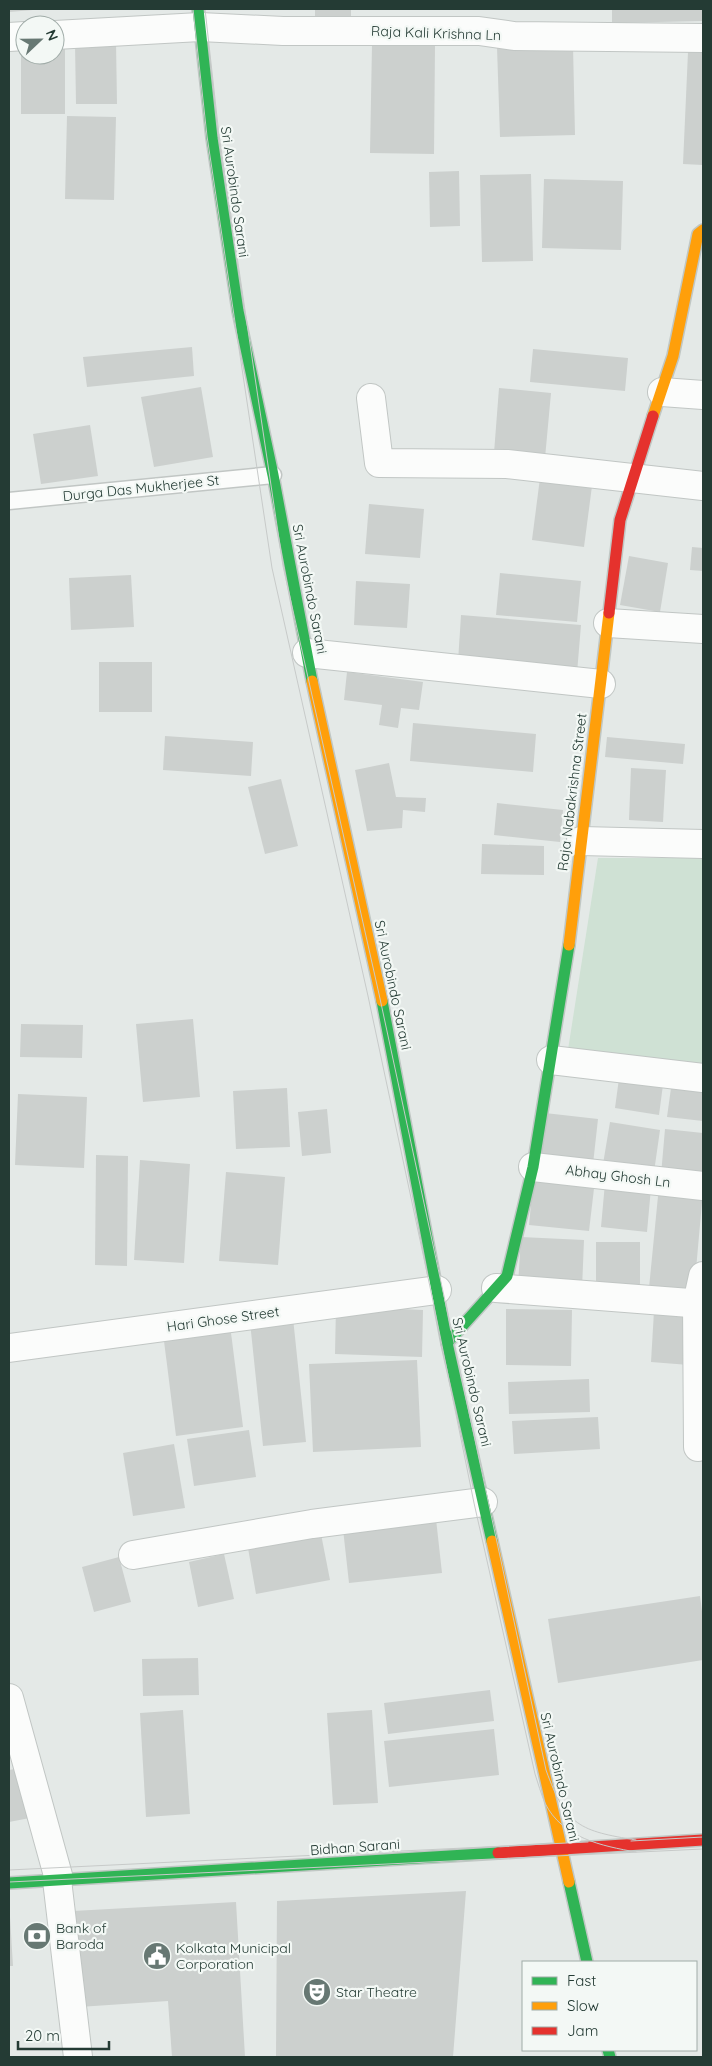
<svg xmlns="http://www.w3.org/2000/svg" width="712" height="2066" font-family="Quicksand,sans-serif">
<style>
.green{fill:#cfe1d4}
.building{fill:#ccd0ce}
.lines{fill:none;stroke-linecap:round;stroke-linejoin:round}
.lane-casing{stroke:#c1c6c4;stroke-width:19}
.street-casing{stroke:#c1c6c4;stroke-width:30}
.fast-casing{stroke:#c0c7c4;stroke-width:14}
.slow-casing{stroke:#c0c7c4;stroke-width:14}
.jam-casing{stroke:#c0c7c4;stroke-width:14}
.lane{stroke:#fbfcfb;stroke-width:16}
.street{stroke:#fbfcfb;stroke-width:28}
.fast{stroke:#30b455;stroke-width:11}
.slow{stroke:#ff9f0a;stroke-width:11}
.jam{stroke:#e5322d;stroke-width:11}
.tram{stroke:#c7cac9;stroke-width:1}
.labels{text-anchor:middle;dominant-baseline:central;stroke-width:4.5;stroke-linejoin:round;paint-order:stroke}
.street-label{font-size:14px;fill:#243b34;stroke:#f3f8f5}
.poi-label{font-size:14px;fill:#243b34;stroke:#f3f8f5;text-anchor:start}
</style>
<rect width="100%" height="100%" fill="#e4e9e7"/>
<polygon class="green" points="598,858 703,858 703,1071 567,1056"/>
<g class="building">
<polygon points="9,9 33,9 33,10 9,12"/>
<polygon points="315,9 351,9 351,26 315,25"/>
<polygon points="612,9 703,9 703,21 612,23"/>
<polygon points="21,42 25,42 25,55 55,55 55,42 65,43 65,114 21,114"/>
<polygon points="116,42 117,104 76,104 75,43"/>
<polygon points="372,45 435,46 434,154 370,153"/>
<polygon points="573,46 575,135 500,137 497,47"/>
<polygon points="688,52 703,53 703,165 683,164"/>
<polygon points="67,116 116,117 114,200 65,199"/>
<polygon points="459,171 460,226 430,227 429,172"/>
<polygon points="531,174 533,261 482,262 480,175"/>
<polygon points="544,179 623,181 621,250 542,248"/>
<polygon points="192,347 194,376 87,387 83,357"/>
<polygon points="533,349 628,358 625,391 530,382"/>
<polygon points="201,387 213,457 154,467 141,397"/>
<polygon points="499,388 551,393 545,458 494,453"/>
<polygon points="90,425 98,476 41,484 33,434"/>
<polygon points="540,478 592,486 584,547 532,540"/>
<polygon points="369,504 424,509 420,558 365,554"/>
<polygon points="692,547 703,548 703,571 690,570"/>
<polygon points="629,556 668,563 660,612 620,605"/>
<polygon points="500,573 581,581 577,622 496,615"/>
<polygon points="131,575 134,627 71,630 69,578"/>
<polygon points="356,581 410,584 407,628 354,625"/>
<polygon points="461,615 581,625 577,673 458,662"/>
<rect x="99" y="662" width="53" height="50"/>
<polygon points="347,672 423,682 419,710 401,708 398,728 379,725 382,705 344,700"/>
<polygon points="413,723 536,734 533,772 410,761"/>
<polygon points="165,736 253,742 251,776 163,770"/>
<polygon points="607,737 685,744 683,764 605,757"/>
<polygon points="389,763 396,797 426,798 425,812 403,810 402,828 367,831 355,770"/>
<polygon points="631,768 666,770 663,822 629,820"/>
<polygon points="281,779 298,846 265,854 248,787"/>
<polygon points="497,803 563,810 560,842 494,835"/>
<polygon points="482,844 544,846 544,875 481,874"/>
<polygon points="193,1019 200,1097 143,1102 136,1024"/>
<polygon points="21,1024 83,1025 82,1058 20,1057"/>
<polygon points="620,1071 664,1077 659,1115 615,1108"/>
<polygon points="672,1081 703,1085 703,1121 667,1117"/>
<polygon points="287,1088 290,1147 236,1149 233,1091"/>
<polygon points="18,1094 87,1097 84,1168 15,1165"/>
<polygon points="327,1109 331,1153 302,1156 298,1112"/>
<polygon points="545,1113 598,1119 593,1164 540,1158"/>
<polygon points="610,1122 660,1130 654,1172 603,1164"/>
<polygon points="665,1129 703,1133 703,1179 661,1175"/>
<polygon points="96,1155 128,1156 127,1266 95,1265"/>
<polygon points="140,1160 190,1164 184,1263 134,1260"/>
<polygon points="226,1172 285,1177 278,1265 219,1261"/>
<polygon points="534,1174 595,1180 589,1231 529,1225"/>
<polygon points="605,1183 651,1188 647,1232 601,1227"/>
<polygon points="659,1186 703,1191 694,1292 649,1288"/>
<polygon points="521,1237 584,1240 582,1289 518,1285"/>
<rect x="596" y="1242" width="44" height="48"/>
<polygon points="336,1306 423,1310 422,1357 335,1354"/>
<polygon points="506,1309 572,1310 571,1366 506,1365"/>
<polygon points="654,1311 692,1313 689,1365 651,1362"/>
<polygon points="293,1318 306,1442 263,1446 250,1322"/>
<polygon points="230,1325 243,1427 176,1436 163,1333"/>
<polygon points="417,1360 421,1447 313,1452 309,1364"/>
<polygon points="589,1379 590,1412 509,1414 508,1382"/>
<polygon points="598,1417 600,1449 514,1454 512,1421"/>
<polygon points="249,1430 256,1477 194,1486 187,1439"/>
<polygon points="174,1444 185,1508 133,1516 123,1453"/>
<polygon points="436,1519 442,1573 349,1583 343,1529"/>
<polygon points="321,1534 330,1580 256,1594 248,1548"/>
<polygon points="224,1554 234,1599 198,1607 189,1562"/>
<polygon points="119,1557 131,1602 94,1612 82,1567"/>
<polygon points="700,1596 703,1619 703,1660 558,1683 548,1619"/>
<polygon points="198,1658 199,1695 143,1696 142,1659"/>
<polygon points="490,1690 494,1721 388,1734 384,1703"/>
<polygon points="183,1710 190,1814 146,1817 140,1713"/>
<polygon points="372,1710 378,1803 333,1805 327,1713"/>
<polygon points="494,1729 499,1775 389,1787 384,1741"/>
<polygon points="27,1767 35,1817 9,1822 9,1770"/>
<polygon points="466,1891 453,2057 276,2057 277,1901"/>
<polygon points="236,1902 245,2057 172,2057 168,2001 79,2007 73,1911"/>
<polygon points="9,1917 10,1917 13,1966 9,1966"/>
</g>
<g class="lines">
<defs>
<polyline id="lane" points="9,501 273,475"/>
<g id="street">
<polyline points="55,35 200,27 283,31 479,31 514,36 703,38"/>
<polyline points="9,37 25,36"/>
<polyline points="662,392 703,395"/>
<polyline points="371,398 379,463 507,464 703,486"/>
<polyline points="608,623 703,629"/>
<polyline points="307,653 601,684"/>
<polyline points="581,841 703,844"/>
<polyline points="551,1060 703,1078"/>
<polyline points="533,1167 703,1186"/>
<polyline points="496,1288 703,1304"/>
<polyline points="9,1348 437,1290"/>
<polyline points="698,1447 697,1303 703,1276"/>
<polyline points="133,1555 312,1524 483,1502"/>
<polyline points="9,1698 59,1879"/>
<polyline points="57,1880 78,2057"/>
</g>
<g id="fast">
<polyline points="198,9 212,138 238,311 273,475 312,681"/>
<polyline points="382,1001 447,1343 492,1541"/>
<polyline points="447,1343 507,1276 533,1167 569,945"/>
<polyline points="569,1882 587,1962"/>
<polyline points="9,1883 498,1853"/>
<polyline points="608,2050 610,2057"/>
</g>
<g id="slow">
<polyline points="653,416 673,356 698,234 703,230"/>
<polyline points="312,681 382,1001"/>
<polyline points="569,945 609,613"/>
<polyline points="492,1541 569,1882"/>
</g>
<g id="jam">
<polyline points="609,613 620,520 653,416"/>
<polyline points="498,1853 703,1840"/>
</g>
</defs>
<use href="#lane" class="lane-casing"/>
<use href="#street" class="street-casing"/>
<use href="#fast" class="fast-casing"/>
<use href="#slow" class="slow-casing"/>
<use href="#jam" class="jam-casing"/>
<use href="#lane" class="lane"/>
<use href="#street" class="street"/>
<use href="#fast" class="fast"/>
<use href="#slow" class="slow"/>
<use href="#jam" class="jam"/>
<g class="tram">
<path d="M193,9L207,136L272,568L368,996L433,1301L474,1503L535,1774C538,1783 541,1794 545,1803C562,1838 602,1846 636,1852"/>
<path d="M205,9L219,135L283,566L379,994L546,1770C566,1826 580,1831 636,1840"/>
<polyline points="631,1841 703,1837"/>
<polyline points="9,1870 588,1842"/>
<polyline points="9,1882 703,1849"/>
</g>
</g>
<defs>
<symbol id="bank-disc" viewBox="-11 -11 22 22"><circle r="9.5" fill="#677873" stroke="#f3f8f5"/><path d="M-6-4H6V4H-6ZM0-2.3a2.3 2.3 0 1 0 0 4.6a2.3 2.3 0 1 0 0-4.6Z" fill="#fff"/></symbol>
<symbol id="civic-disc" viewBox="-11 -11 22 22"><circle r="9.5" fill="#677873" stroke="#f3f8f5"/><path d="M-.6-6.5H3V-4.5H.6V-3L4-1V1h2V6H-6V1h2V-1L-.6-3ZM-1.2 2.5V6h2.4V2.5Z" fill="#fff"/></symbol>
<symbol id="theatre-disc" viewBox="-11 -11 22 22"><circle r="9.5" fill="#677873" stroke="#f3f8f5"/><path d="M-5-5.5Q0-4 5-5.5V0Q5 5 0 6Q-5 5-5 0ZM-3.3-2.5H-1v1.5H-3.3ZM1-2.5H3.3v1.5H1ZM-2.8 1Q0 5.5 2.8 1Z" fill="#fff"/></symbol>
</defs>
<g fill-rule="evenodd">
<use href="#bank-disc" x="21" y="1920" width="32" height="32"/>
<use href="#civic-disc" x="141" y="1940" width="32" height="32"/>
<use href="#theatre-disc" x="301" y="1976" width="32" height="32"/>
</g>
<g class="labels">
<g class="street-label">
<text transform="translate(436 33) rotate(2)">Raja Kali Krishna Ln</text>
<text transform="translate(235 192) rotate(82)">Sri Aurobindo Sarani</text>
<text transform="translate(141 488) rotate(-6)">Durga Das Mukherjee St</text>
<text transform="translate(310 589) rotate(79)">Sri Aurobindo Sarani</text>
<text transform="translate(572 792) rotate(-83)">Raja Nabakrishna Street</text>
<text transform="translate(393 985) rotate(78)">Sri Aurobindo Sarani</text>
<text transform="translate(618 1176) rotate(7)">Abhay Ghosh Ln</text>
<text transform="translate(223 1319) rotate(-8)">Hari Ghose Street</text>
<text transform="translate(472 1382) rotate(77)">Sri Aurobindo Sarani</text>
<text transform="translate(560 1777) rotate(77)">Sri Aurobindo Sarani</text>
<text transform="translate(355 1847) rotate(-4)">Bidhan Sarani</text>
</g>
<g class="poi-label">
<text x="56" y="1928">Bank of<tspan x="56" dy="16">Baroda</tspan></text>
<text x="176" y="1948">Kolkata Municipal<tspan x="176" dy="16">Corporation</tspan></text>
<text x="336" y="1992">Star Theatre</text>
</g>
</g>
<rect width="712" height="2066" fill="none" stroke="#243b34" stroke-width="20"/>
<rect x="522" y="1961" width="175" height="90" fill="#f3f8f5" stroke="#a0aca8"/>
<rect x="532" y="1977" width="25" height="8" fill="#30b455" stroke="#a0aca8"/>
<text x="567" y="1986" font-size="15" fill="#243b34">Fast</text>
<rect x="532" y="2002" width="25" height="8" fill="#ff9f0a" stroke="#a0aca8"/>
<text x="567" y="2011" font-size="15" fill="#243b34">Slow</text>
<rect x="532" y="2027" width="25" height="8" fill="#e5322d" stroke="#a0aca8"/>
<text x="567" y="2036" font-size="15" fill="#243b34">Jam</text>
<g transform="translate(40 40) rotate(68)"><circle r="24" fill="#f3f8f5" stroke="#a0aca8"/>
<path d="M0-4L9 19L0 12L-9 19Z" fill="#677873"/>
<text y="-8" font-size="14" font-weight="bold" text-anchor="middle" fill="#243b34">N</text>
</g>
<path d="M18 2041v8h91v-8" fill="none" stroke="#243b34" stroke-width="2.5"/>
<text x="25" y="2041" font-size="15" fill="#243b34" stroke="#f3f8f5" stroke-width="4" paint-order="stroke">20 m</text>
</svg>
